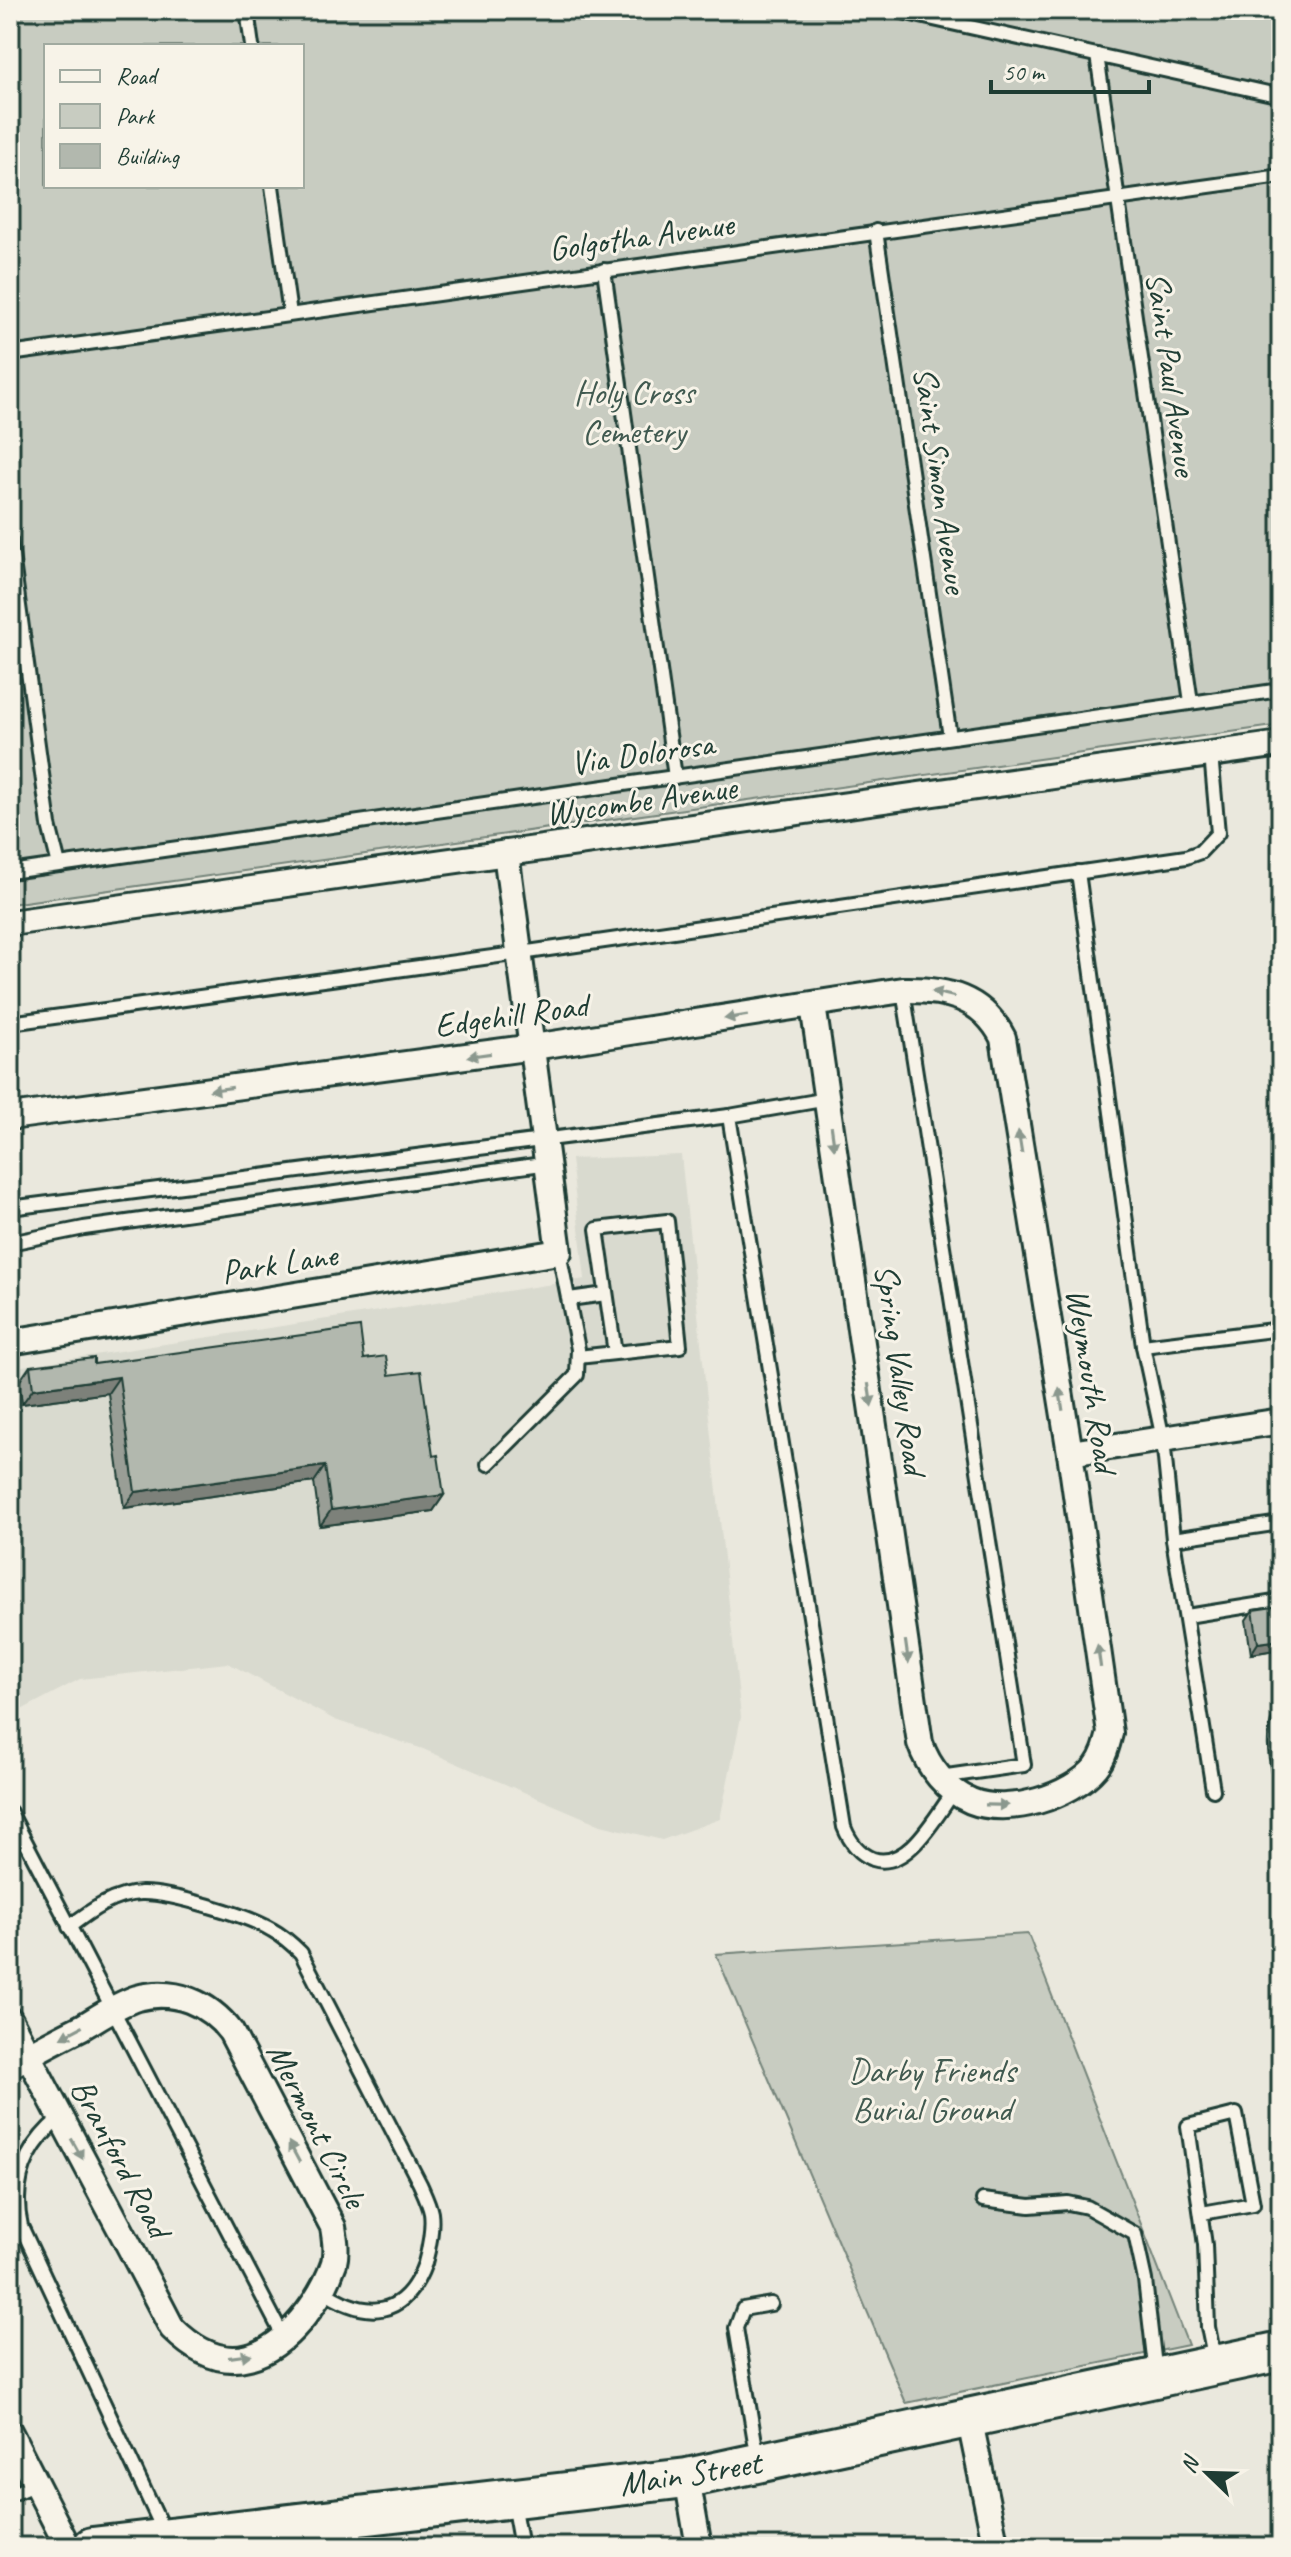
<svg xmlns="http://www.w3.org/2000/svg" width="1291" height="2557" font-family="Caveat,sans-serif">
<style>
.built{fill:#d9dacf}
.green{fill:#c8ccc1;stroke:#74847a;stroke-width:2;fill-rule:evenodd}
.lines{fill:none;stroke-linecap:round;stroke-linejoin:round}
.lane-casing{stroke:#1f3d34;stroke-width:18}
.street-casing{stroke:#1f3d34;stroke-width:30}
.primary-casing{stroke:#1f3d34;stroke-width:44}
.lane{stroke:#f7f3e8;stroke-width:12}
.street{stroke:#f7f3e8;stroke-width:24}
.primary{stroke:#f7f3e8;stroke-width:38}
.wall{fill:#999e96;stroke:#1f3d34;stroke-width:2}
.shaded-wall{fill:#7d817a;stroke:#1f3d34;stroke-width:2}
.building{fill:#b2b8ae;stroke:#1f3d34;stroke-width:2}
.oneway{fill:#8b988e}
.labels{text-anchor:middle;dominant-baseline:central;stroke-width:6;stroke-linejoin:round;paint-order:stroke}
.street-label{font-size:34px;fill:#1f3d34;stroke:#f7f3e8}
.park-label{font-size:34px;fill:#415a50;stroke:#f7f3e8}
</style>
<rect width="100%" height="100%" fill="#eae8dd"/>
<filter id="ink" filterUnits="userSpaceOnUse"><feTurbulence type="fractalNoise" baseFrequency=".0125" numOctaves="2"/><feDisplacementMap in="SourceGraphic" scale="16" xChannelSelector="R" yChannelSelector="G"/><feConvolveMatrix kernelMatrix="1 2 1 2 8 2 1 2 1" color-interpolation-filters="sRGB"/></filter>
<g filter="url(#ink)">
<polygon class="built" points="681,1155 741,1717 720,1819 662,1840 601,1825 423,1749 335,1720 228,1663 80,1679 10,1716 10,1368 585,1279 571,1159"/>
<g class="green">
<path d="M10,10H1281V725L10,904ZM46,46H302V186H46Z"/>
<polygon points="1028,1934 1188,2345 906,2403 716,1954"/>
</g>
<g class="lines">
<defs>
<g id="lane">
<polyline points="247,10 252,46"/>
<polyline points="893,10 1281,96"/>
<polyline points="1097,55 1191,702"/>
<polyline points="272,186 290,314"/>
<polyline points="876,231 950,737"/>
<polyline points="604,270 675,777"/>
<polyline points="10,354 1281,176"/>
<polyline points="10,540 49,825 59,865"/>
<polyline points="10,872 1281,690"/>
<polyline points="1078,872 1143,1346 1163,1439 1173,1539 1213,1790"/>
<polyline points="903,990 1024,1765 940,1777"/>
<polyline points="10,1023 521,953 1186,857 1200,852 1218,833 1211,754"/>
<path d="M729,1116L844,1827C850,1842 858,1853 873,1859C908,1871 937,1814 955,1790"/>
<polyline points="10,1208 729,1116 828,1099"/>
<polyline points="10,1243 84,1228 549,1163"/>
<polyline points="569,1299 606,1294"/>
<polyline points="1143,1346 1281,1329"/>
<polyline points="578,1357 680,1346 667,1221 597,1229 615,1353"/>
<polyline points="488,1464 577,1375 578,1349 559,1252"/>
<polyline points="1173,1539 1281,1523"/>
<polyline points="1187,1616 1281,1601"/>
<path d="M1281,1717C1271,1740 1278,1763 1281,1786"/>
<polyline points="10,1812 283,2336"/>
<path d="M69,1927C90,1911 113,1894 141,1893C169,1892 247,1915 272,1930C283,1936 292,1944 301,1953L420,2184C424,2193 429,2203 431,2213C433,2227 429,2249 425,2263C405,2319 366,2320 321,2290"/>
<path d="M60,2118C26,2146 11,2182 21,2226L165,2534"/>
<polyline points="983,2200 1030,2206 1068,2203 1087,2207 1135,2234 1145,2280 1156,2375"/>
<polyline points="1202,2213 1253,2204 1236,2114 1188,2126 1205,2245 1208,2327 1215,2362"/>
<polyline points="758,2460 736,2328 743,2309 771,2304"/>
<polyline points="10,2495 36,2484"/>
<polyline points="513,2503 521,2547"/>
</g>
<g id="street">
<polyline points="10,923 1281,744"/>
<path d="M10,1117L533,1047L903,990C946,989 982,997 1003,1038L1070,1453L1110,1733C1107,1745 1104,1757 1096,1767C1071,1797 1008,1816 971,1801C947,1791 928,1767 920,1743L813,1005"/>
<polyline points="10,1342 559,1252 506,853"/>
<polyline points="1070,1453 1281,1421"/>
<path d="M10,2020C63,2123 119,2225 172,2328C192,2348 219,2365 249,2357C287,2347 322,2299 334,2263C337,2251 335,2239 333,2227L231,2032C209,2003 175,1988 137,1998C118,2004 99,2017 82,2027C58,2039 33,2052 10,2066"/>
<polyline points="969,2417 996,2547"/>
<polyline points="10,2433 68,2547"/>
<polyline points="687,2478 699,2547"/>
</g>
<polyline id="primary" points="92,2547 687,2478 1281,2351"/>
</defs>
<use href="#lane" class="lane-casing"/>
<use href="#street" class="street-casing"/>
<use href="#primary" class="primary-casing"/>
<use href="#lane" class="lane"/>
<use href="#street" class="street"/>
<use href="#primary" class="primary"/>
</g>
<g class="wall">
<polygon points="364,1359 389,1375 433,1456 444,1495 433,1511 320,1526 314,1482 124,1508 108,1393 22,1404 19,1382 30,1366 94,1364"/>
<polygon points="1281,1606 1281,1649 1251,1654 1246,1620 1253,1610"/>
</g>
<g class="shaded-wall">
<polygon points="119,1377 108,1393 22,1404 33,1389"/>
<polygon points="325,1466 314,1482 124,1508 135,1492"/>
<polygon points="444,1495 433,1511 320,1526 331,1510"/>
<polygon points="1281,1640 1281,1649 1251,1654 1258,1643"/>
</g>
<g class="building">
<polygon points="360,1327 364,1359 386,1356 389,1375 421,1371 433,1456 438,1455 444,1495 331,1510 325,1466 135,1492 119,1377 33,1389 30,1366 94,1358 94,1364"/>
<polygon points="1281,1606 1281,1640 1258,1643 1253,1610"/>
</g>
<defs><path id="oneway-solid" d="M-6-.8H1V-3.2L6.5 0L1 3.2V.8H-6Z" transform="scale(2)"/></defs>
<g class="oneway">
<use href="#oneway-solid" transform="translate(943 994) rotate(-167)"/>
<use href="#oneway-solid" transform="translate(736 1017) rotate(171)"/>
<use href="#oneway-solid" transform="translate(479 1055) rotate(172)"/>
<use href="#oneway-solid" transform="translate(221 1089) rotate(172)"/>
<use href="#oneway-solid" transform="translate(833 1138) rotate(82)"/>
<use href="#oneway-solid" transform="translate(1020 1142) rotate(-99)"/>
<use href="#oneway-solid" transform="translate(870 1395) rotate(82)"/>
<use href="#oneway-solid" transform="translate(1061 1399) rotate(-99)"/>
<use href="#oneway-solid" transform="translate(907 1652) rotate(82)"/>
<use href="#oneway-solid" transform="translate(1099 1656) rotate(-98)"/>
<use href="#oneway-solid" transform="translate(997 1805) rotate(1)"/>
<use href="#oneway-solid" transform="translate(72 2032) rotate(152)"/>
<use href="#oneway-solid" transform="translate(77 2149) rotate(61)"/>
<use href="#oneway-solid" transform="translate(294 2152) rotate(-118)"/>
<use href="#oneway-solid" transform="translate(240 2356) rotate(-8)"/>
</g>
</g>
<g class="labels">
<g class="street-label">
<text transform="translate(641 236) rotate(-8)">Golgotha Avenue</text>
<text transform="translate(1172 374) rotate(82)">Saint Paul Avenue</text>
<text transform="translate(941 480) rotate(82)">Saint Simon Avenue</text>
<text transform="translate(642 753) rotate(-8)">Via Dolorosa</text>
<text transform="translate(641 800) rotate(-8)">Wycombe Avenue</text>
<text transform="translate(511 1015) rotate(-8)">Edgehill Road</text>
<text transform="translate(279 1263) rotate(-9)">Park Lane</text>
<text transform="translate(901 1369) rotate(82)">Spring Valley Road</text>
<text transform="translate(1092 1380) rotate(81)">Weymouth Road</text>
<text transform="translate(317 2125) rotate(63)">Mermont Circle</text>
<text transform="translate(121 2158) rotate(62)">Branford Road</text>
<text transform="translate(690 2473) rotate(-9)">Main Street</text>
</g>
<g class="park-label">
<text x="634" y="392">Holy Cross<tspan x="634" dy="39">Cemetery</tspan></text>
<text x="932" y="2070">Darby Friends<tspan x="932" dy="39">Burial Ground</tspan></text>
</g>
</g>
<rect width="1291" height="2557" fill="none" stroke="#f7f3e8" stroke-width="40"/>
<rect x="20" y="20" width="1251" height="2517" fill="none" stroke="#1f3d34" stroke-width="3" filter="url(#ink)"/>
<rect x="44" y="44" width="260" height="144" fill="#f7f3e8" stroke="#a1aaa0" stroke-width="2"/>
<rect x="60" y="70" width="40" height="12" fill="#f7f3e8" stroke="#a1aaa0" stroke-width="2"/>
<text x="116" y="84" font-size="24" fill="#1f3d34">Road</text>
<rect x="60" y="104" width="40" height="24" fill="#c8ccc1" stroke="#a1aaa0" stroke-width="2"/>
<text x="116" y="124" font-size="24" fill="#1f3d34">Park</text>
<rect x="60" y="144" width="40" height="24" fill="#b2b8ae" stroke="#a1aaa0" stroke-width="2"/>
<text x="116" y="164" font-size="24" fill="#1f3d34">Building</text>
<g transform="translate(1207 2473) rotate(293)" stroke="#f7f3e8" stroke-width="6" paint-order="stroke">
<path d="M0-6L14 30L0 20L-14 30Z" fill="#1f3d34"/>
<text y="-12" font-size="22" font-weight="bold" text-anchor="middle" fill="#1f3d34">N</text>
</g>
<path d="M991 80v12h158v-12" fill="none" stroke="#1f3d34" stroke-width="4"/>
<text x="1003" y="80" font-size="24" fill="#1f3d34" stroke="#f7f3e8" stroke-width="6" paint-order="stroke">50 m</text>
</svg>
